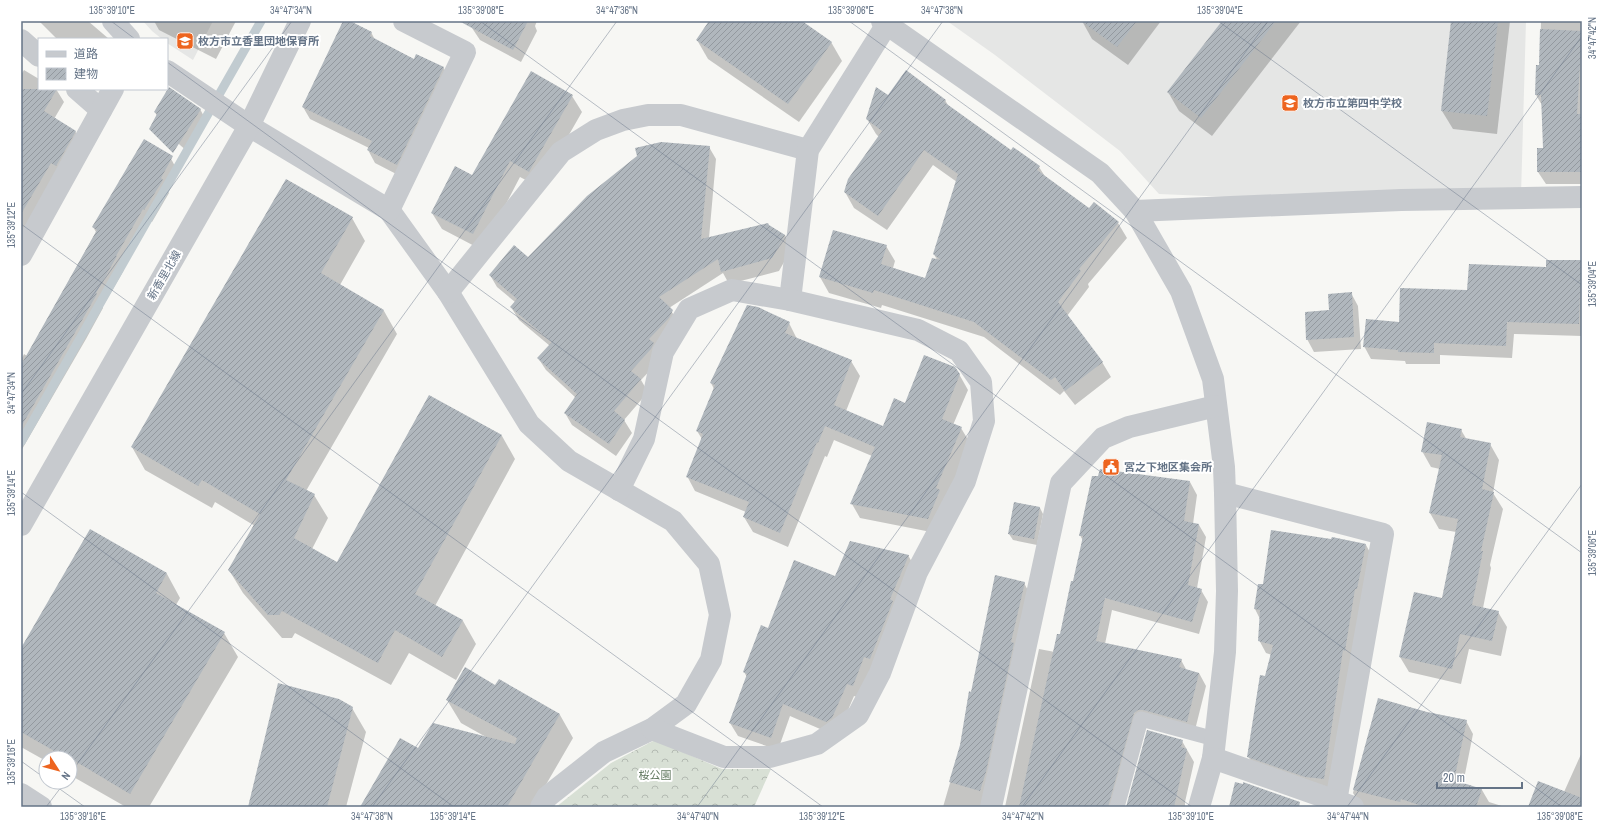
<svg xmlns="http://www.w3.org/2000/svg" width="1603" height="828" font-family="'Archivo Narrow','Noto Sans JP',sans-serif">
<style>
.built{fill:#e5e6e5}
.forest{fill:url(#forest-crowns)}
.shadow{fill:#0003}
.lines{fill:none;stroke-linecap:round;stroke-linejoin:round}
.stream{stroke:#c1cbd0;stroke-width:9}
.building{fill:url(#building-hatch)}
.service{stroke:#c7cace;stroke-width:15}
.minor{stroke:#c7cace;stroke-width:22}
.tertiary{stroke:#c7cace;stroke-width:22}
.ticks{fill:none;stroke:#657487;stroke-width:1;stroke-opacity:0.45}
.labels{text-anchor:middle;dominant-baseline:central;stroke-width:4;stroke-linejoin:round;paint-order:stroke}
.poi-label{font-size:11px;font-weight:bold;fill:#657487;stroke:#fff;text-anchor:start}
.street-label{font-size:11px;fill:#657487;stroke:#fff}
.park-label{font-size:11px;fill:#627960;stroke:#fff}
.neatline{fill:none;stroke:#657487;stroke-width:1.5}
.ticks-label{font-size:10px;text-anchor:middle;fill:#657487}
</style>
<defs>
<pattern id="forest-crowns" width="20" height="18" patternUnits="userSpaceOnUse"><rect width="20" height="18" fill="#d8e0d5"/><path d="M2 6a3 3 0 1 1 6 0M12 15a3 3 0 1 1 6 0" fill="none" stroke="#b3bab2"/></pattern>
<pattern id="building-hatch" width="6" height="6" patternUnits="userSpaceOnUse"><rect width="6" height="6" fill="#b0b7bd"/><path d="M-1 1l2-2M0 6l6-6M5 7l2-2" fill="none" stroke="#93999f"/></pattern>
</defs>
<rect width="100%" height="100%" fill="#f7f7f4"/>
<g class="built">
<polygon points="143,21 213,21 193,60 167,43 167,39 162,39 152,31"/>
<polygon points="947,21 1526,21 1521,195 1325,201 1159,194 1120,151 995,55"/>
</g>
<polygon class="forest" points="655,740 722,769 771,769 754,807 556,807 611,763"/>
<g class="shadow">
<polygon points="39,21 88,21 109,39 57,39"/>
<polygon points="154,21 236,21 216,59 159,30"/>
<polygon points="344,21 348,21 371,32 375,40 414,60 443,67 451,80 404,178 375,163 368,150 369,148 310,119 303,107"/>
<polygon points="476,21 537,21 535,26 537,31 521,62 480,40 472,28"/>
<polygon points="710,21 800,21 831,42 842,61 799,122 708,59 697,40"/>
<polygon points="1082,21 1161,21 1128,65 1092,39"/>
<polygon points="1223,21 1301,21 1212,136 1179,111 1168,92"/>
<polygon points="1452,21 1510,21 1497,134 1453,129 1442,111"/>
<polygon points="1541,21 1582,21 1582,184 1546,184 1538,172 1544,149 1543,107 1536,95 1540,66"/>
<polygon points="24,70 39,79 39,89 56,89 64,102 54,119 75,131 82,144 21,253 21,75"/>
<polygon points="572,96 582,112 539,187 520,177 482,250 442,229 432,213 473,176"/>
<polygon points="888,97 945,100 949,107 1011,151 1039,167 1046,178 1089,209 1118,223 1127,238 1088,284 1089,287 1067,316 1102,362 1111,377 1075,405 1064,391 1060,395 984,337 882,305 881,308 829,293 820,277 886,246 895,261 893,268 926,279 937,260 934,254 957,182 933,165 887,230 854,208 845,192 879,137 876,134 867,119"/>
<polygon points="200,109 207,122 188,152 164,131 155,112"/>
<polygon points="709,147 716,159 709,238 769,226 785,235 792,248 779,271 729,284 723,273 669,308 680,324 658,362 641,380 648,392 624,420 632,433 616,456 572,425 565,413 576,398 546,370 538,358 550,346 519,320 511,307 515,302 497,287 490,275 528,258"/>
<polygon points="169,155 176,168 176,176 168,191 169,193 152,222 150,221 123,268 124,270 103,306 103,308 86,339 21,451 21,360 24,354 27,356 96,232 93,227"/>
<polygon points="352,218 365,241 340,285 384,311 397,334 306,491 314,495 328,518 312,549 337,563 429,396 502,436 515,459 435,606 463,621 476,644 456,680 409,653 391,685 295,633 292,638 282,638 243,593 229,570 255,526 215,502 212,508 145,470 132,447"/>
<polygon points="1580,261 1582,265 1582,336 1514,334 1512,358 1440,355 1440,364 1406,364 1405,361 1371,359 1364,346 1400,323 1468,291 1547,268"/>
<polygon points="1351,293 1358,306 1361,349 1314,352 1307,339 1330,311"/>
<polygon points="789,323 797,339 851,361 860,376 846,411 883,427 906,404 959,374 968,390 953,425 961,428 970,443 936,533 860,518 852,504 872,456 834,440 827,457 825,456 788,547 753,532 744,517 746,512 695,491 687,476 702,439 697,431 714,389 711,383"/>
<polygon points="1461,430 1467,440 1490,444 1499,460 1493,493 1503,509 1490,565 1491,568 1483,608 1498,612 1507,627 1501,656 1469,649 1461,684 1409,672 1400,657 1443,599 1456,532 1439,529 1430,513 1440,469 1431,467 1422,451"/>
<polygon points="1190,482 1197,495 1193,524 1199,525 1206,537 1197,588 1201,590 1208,602 1199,634 1112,610 1105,644 1181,660 1187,671 1199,673 1206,686 1194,734 1146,723 1118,807 1005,807 1039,649 1055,652 1061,636 1083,541 1080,535"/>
<polygon points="1015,503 1040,508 1043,514 1037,545 1013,540 1009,534"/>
<polygon points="90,530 167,574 180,598 176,605 224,633 238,657 149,807 126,807 70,775 70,758 46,758 46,761 21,747 21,650"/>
<polygon points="1366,545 1373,558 1331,791 1255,769 1248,756 1272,655 1266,653 1259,640 1260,619 1255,609 1259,585 1264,585"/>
<polygon points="908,555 915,568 860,698 854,696 839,731 834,735 790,716 778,750 738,736 730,723 747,677 744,672 769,629 836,577"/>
<polygon points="1024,583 1031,596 988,807 943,807 961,745 972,693"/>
<polygon points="499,680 560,715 573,738 533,807 362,807 418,750 486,737 461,723 447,700 496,686"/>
<polygon points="1379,700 1426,713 1466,721 1473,734 1463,784 1482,790 1489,802 1505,807 1361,806 1353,793"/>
<polygon points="352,708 366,732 346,807 249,807"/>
<polygon points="1182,741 1194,762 1185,802 1185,807 1127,807"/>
<polygon points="1582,752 1582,807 1529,807 1564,792"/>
</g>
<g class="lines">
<polyline class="stream" points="21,442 261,21"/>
</g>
<g class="building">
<polygon points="343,21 350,21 372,32 370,36 414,59 416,54 444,67 397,165 367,150 372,141 302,107"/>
<polygon points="459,21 528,21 513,50"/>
<polygon points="709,21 802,21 832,42 788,104 696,40"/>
<polygon points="1081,21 1137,21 1117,47"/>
<polygon points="1222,21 1276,21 1201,118 1167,92"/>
<polygon points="1451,21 1498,21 1487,116 1441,111"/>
<polygon points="1540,29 1582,31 1577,114 1582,114 1582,172 1537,172 1537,148 1543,148 1541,95 1535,95 1536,65 1539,65"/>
<polygon points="906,70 946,100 944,102 1011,150 1013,147 1040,166 1037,170 1089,208 1094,202 1119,222 1079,269 1081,271 1058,302 1103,362 1065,391 1055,377 1051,380 974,322 874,290 873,293 819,277 833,230 887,245 881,264 925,278 932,258 941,260 933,254 958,174 924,150 878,216 844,192 848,179 882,131 866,119 876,87 888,95"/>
<polygon points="531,71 573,95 530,170 529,172 510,161 473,234 431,213 455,166 472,175"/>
<polygon points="169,87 201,109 173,153 149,129 157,114 154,112"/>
<polygon points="21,89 57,89 44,111 76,131 56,166 51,163 21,214"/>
<polygon points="144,139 173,156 161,178 163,180 144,210 143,209 116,256 117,256 96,293 97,294 21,427 21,365 97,230 92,227"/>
<polygon points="661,142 710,146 701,239 768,223 769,225 785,235 772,258 721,272 718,259 659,297 673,310 669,318 649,339 654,343 651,349 631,371 641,379 614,411 625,420 609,444 564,413 577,394 537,358 552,342 510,307 517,299 489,275 514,245 528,257 587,196 637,156 635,148"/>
<polygon points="286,179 353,217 321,273 384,310 286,480 315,494 294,538 337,562 429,395 502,435 415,594 463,620 442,657 395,630 378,663 282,611 279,615 268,615 228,570 260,514 202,480 198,486 131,447"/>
<polygon points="1546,260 1581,260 1579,324 1507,322 1506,346 1434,343 1434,353 1398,352 1398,350 1363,347 1366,319 1399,322 1400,288 1467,290 1469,264 1546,267"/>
<polygon points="1352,292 1354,337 1306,340 1305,312 1329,310 1328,294"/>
<polygon points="747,305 758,307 790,322 785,333 852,360 834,405 883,426 894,398 905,403 924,355 955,367 960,374 942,419 962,427 936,488 940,490 928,519 850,504 875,447 825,426 818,443 817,442 780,533 743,517 749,502 686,477 703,434 696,431 715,385 710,383"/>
<polygon points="1427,422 1462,429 1460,437 1491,443 1482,489 1494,492 1481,551 1483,551 1472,605 1499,611 1492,641 1460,634 1452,669 1399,657 1414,592 1442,598 1458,519 1429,513 1442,455 1421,452"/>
<polygon points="1100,469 1190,481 1184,521 1199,524 1188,585 1202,589 1192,622 1105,598 1096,641 1182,659 1179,667 1199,673 1187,722 1143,710 1138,710 1134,713 1108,807 1019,807 1057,634 1060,634 1071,581 1073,581 1083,536 1079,536 1092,476 1098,476"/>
<polygon points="1014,502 1040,507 1034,539 1008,534"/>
<polygon points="90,529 167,573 156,593 225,632 130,794 70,758 63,756 21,732 21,648"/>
<polygon points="1271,530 1331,539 1332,537 1366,544 1357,589 1355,589 1345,651 1343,650 1324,779 1305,777 1247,757 1260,675 1265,676 1273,645 1258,641 1260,610 1254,609 1258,584 1263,584"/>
<polygon points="850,541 909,555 890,599 893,601 870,659 864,657 853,686 847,684 832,718 826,722 783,704 771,738 729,723 747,674 743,672 761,625 768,628 794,560 835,576"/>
<polygon points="995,575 1025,582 1011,642 1014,643 986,772 980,791 949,782 960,745 969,691 971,692"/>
<polygon points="465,667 495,685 499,679 560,714 507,807 360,807 400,738 418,748 433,723 515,744 517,738 446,700"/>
<polygon points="278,683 339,699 353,707 327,807 248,807"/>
<polygon points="1378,698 1427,712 1467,720 1454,780 1482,789 1476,807 1425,807 1401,799 1400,802 1353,790"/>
<polygon points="1147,730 1183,740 1181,747 1187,749 1174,807 1126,807"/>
<polygon points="1538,781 1582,798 1582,807 1528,807"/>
<polygon points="1235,782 1243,784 1243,782 1300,802 1299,807 1229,807"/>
</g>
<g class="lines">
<polyline class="service" points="1117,807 1141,719 1215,739"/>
<g class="minor">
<polyline points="113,21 129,39"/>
<polyline points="882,21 1100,173 1135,211 1181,291 1213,379 1224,467 1225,493 1227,591 1225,652 1213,758 1199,807"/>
<polyline points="21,40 39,56"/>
<polyline points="167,71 249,126 389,210 448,292 529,424 569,461 673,521 709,564 720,615 711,660 686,704 652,729 604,752 547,797 541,807"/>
<polyline points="77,89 101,110"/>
<polyline points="389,210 465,52 404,21"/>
<polyline points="21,255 113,89"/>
<polyline points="448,292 561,152 596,130 623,120 648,115 681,115 808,150"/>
<polyline points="790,300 808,150 887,24"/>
<polyline points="619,490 644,439 663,352 689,309 732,290 790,300 918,330 959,351 981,382 984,421 965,481 917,572 880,673 858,715 817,744 770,757 724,757 652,729"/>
<polyline points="1225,493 1383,534 1335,807"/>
<polyline points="1213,758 1353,807"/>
<polyline points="21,794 41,807"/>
<polyline points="991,807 1061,483 1103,438 1129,427 1216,406"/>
</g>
<g class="tertiary">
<polyline points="1135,211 1401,200 1582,197"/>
<polyline points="21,525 249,126 300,21"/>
</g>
</g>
<path class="ticks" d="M111,21L135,39M480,21L1562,807M849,21L1582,553M1218,21L1582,285M167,62L1192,807M21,224L823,807M21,394L292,21M21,492L454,807M21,761L46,779M70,774L617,21M50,782L85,807M46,807L65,782M372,807L943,21M697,807L1268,21M1022,807L1582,36M1347,807L1582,484"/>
<defs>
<symbol id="school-square" viewBox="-11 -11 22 22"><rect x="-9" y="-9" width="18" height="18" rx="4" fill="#ed641f" stroke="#fff"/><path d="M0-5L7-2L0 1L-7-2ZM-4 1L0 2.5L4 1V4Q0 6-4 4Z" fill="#fff"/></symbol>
<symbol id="civic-square" viewBox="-11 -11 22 22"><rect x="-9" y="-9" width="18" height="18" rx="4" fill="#ed641f" stroke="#fff"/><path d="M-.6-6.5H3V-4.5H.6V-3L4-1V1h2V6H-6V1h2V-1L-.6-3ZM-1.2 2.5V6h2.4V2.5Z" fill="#fff"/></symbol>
</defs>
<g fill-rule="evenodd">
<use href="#school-square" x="175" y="31" width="20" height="20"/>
<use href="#school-square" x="1280" y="93" width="20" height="20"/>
<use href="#civic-square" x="1101" y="457" width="20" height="20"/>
</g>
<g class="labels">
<g class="poi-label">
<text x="198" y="41">枚方市立香里団地保育所</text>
<text x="1303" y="103">枚方市立第四中学校</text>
<text x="1124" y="467">宮之下地区集会所</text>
</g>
<g class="street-label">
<text transform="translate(164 275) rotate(-60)">新香里北線</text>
</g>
<g class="park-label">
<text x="655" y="775">桜公園</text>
</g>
</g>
<rect width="1603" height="828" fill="none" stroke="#ffffff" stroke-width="44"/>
<rect x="38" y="38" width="130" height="52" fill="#ffffff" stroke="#c1c7cf"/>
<rect x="46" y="51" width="20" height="6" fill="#c7cace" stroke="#c1c7cf"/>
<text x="74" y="58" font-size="12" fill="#657487">道路</text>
<rect x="46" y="68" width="20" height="12" fill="url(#building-hatch)" stroke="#c1c7cf"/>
<text x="74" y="78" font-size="12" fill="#657487">建物</text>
<g transform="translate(58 770) rotate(126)"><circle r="19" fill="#ffffff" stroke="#c1c7cf"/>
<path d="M0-3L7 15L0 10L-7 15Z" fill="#ed641f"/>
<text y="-6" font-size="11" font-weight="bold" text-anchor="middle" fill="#657487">N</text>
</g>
<path d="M1437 782v6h85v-6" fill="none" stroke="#657487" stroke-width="2"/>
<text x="1443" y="782" font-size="12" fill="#657487" stroke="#ffffff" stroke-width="3" paint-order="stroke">20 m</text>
<rect x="22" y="22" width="1559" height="784" class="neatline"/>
<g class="ticks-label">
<text x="112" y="14">135°39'10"E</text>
<text x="291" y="14">34°47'34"N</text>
<text x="481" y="14">135°39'08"E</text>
<text x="617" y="14">34°47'36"N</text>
<text x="851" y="14">135°39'06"E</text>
<text x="942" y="14">34°47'38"N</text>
<text x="1220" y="14">135°39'04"E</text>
<text transform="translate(1592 38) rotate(-90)" y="4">34°47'42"N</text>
<text transform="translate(11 225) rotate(-90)" y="4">135°39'12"E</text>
<text transform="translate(1592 284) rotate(-90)" y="4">135°39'04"E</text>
<text transform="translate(11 393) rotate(-90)" y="4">34°47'34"N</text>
<text transform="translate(11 493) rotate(-90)" y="4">135°39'14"E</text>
<text transform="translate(1592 553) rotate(-90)" y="4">135°39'06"E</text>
<text transform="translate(11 762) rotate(-90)" y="4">135°39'16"E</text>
<text x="83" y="820">135°39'16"E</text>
<text x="372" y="820">34°47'38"N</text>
<text x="453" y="820">135°39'14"E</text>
<text x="698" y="820">34°47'40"N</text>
<text x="822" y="820">135°39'12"E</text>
<text x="1023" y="820">34°47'42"N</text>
<text x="1191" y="820">135°39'10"E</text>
<text x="1348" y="820">34°47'44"N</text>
<text x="1560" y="820">135°39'08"E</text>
</g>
</svg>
